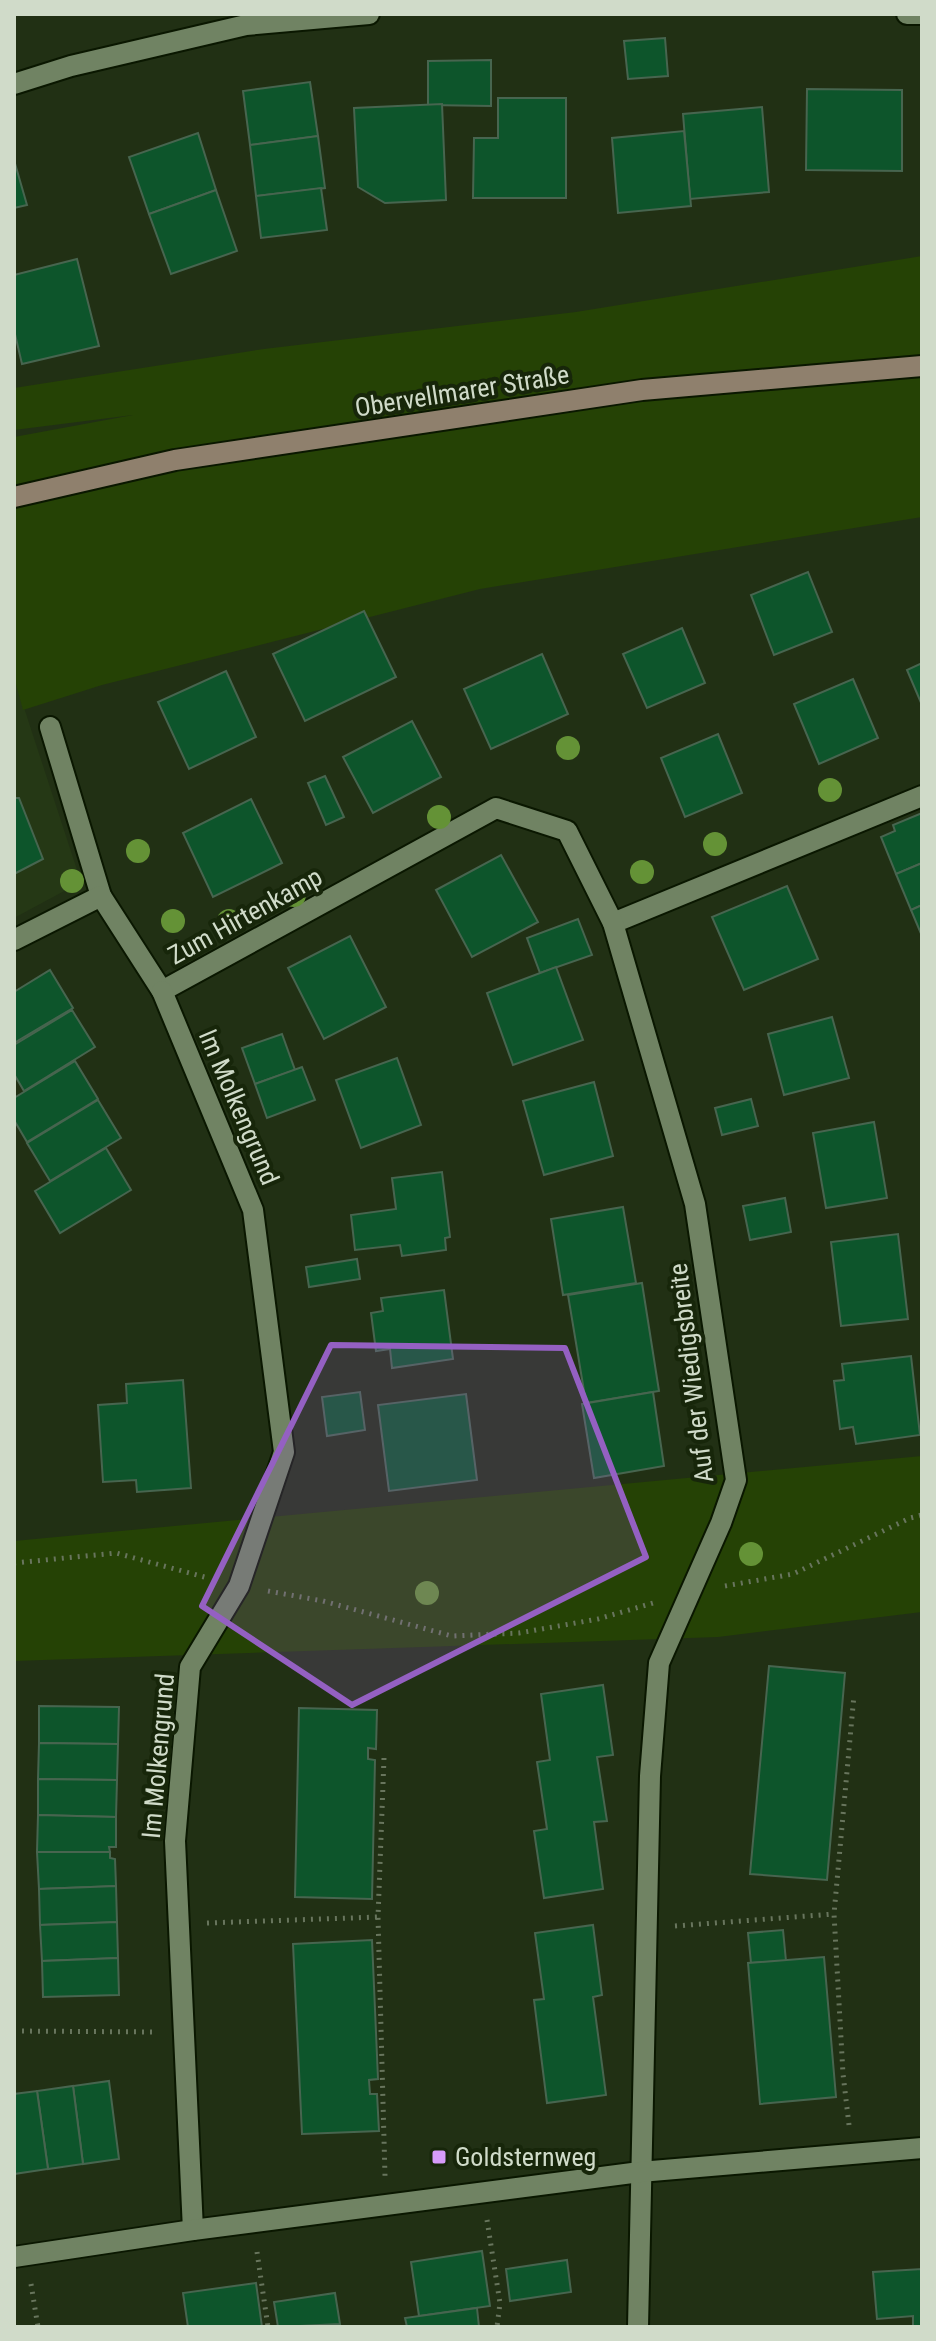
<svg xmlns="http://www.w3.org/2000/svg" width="936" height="2341" font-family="'Roboto Condensed',sans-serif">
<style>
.built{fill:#253815}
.green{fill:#254205}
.building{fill:#0d552b;stroke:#47654f;stroke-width:2}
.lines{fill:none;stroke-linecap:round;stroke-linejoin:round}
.lane-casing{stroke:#0a1700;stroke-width:24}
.street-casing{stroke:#0a1700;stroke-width:24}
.secondary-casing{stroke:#0a1700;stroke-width:24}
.path{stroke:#68755d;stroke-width:5;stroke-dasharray:2 6;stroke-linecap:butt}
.lane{stroke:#708363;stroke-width:20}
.street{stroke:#708363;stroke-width:20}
.secondary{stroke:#8f806d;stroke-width:20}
.tree{fill:#649236}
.marked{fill:#9460c2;fill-opacity:0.2;stroke:#9460c2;stroke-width:6;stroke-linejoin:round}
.poi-dot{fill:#d69bf9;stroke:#17260a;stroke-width:3}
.labels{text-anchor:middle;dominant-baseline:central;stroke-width:8;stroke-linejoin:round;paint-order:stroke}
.street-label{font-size:26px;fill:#d0dbc9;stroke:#17260a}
.poi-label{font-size:26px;fill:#d0dbc9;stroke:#17260a;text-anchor:start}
</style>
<rect width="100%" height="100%" fill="#213014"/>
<polygon class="built" points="14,677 81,882 14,918"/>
<g class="green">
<polygon points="922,256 922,517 480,589 102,685 23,710 14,677 14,437 133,415 14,430 14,388 264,349 576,312"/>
<polygon points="922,1456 922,1612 718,1637 14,1661 14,1541"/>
</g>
<g class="building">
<polygon points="665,38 668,76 628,79 624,41"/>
<polygon points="491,60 491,106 428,105 428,61"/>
<polygon points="310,82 318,136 250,145 243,91"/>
<polygon points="807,89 902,90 902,171 806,170"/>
<polygon points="498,98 566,98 566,198 473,198 474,138 498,138"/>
<polygon points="442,104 446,200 385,203 358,187 354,108"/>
<polygon points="762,107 769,192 690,199 683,114"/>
<polygon points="684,131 691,206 618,213 612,138"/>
<polygon points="198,133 216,190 149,214 129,157"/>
<polygon points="318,136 325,188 256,196 250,145"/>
<polygon points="14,160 27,205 14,208"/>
<polygon points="321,188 327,230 261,238 256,196"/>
<polygon points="216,190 237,251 171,274 149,214"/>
<polygon points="77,259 99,346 22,364 14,330 14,275"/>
<polygon points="808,572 832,632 774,655 751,595"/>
<polygon points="364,611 396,677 305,721 273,654"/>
<polygon points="682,628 705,683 647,708 623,654"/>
<polygon points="542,654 568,714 491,749 464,689"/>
<polygon points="922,663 922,705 907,670"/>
<polygon points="226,671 256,737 189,769 158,702"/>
<polygon points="853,679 878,738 819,764 794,704"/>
<polygon points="412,721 441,777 373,813 343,757"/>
<polygon points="718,734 742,793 685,817 661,758"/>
<polygon points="325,776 344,817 326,825 308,783"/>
<polygon points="14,793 15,798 19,798 43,859 14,874"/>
<polygon points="251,799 282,863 213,897 183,833"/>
<polygon points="922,813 922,863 896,874 881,837 895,831 893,825"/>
<polygon points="501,855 538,922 472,957 436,890"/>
<polygon points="922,863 922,905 911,910 896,874"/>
<polygon points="787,886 818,959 744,990 712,917"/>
<polygon points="922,905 922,936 911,910"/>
<polygon points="578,919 592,955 540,973 527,938"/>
<polygon points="350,936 386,1007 324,1039 288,968"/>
<polygon points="556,967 583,1040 513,1065 487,993"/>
<polygon points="50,970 73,1008 14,1043 14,992"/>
<polygon points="72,1010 95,1047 24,1091 14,1074 14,1045"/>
<polygon points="832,1017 849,1078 784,1095 768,1034"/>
<polygon points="282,1034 295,1070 255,1084 242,1048"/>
<polygon points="397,1058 421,1125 361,1148 336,1080"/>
<polygon points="75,1061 98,1099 27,1142 14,1120 14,1098"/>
<polygon points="302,1067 315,1100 267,1118 255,1084"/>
<polygon points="594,1082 613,1156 544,1175 523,1101"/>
<polygon points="751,1099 758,1126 722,1135 715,1108"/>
<polygon points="98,1100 121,1138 50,1181 27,1143"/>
<polygon points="874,1122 887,1198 826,1208 813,1133"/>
<polygon points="106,1148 131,1190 60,1233 35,1191"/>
<polygon points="442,1172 450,1237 445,1238 446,1250 402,1256 400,1245 355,1250 351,1215 396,1209 392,1178"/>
<polygon points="785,1198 791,1232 750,1240 743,1206"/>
<polygon points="623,1207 636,1283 563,1295 551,1219"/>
<polygon points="898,1234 908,1319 841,1326 831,1242"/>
<polygon points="357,1259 360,1279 309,1287 306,1267"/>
<polygon points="642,1283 659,1391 586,1403 568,1295"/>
<polygon points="444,1290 453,1359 392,1368 390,1349 376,1351 371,1313 383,1311 381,1298"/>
<polygon points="911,1356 920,1435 856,1444 853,1427 840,1429 834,1381 844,1380 842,1364"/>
<polygon points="183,1380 191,1488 137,1492 136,1480 103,1482 98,1405 127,1403 126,1384"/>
<polygon points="360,1392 365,1430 327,1436 322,1397"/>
<polygon points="653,1392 664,1466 594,1478 582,1404"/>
<polygon points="466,1394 477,1480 389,1491 378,1405"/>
<polygon points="769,1666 845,1673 827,1880 750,1874"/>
<polygon points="603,1685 613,1755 597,1757 607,1821 594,1822 603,1889 544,1898 534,1831 547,1829 537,1762 550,1760 541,1694"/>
<polygon points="39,1706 119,1707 118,1744 39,1743"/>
<polygon points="299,1708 377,1710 376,1749 368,1748 368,1759 375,1760 372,1899 295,1897"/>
<polygon points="39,1743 118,1744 117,1780 38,1779"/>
<polygon points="38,1779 117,1780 116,1817 38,1815"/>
<polygon points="38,1815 116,1817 116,1847 109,1847 110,1852 37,1852"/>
<polygon points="37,1852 110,1852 110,1858 115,1859 116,1886 39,1889"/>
<polygon points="116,1886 117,1922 40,1925 39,1889"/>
<polygon points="117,1922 118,1958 42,1961 40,1925"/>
<polygon points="593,1925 602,1995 593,1997 606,2095 547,2103 534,2000 544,1999 535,1933"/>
<polygon points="783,1930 786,1961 751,1963 748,1933"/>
<polygon points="372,1940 378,2079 369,2080 370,2094 377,2094 379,2131 302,2134 293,1944"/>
<polygon points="824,1957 836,2097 760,2104 748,1963"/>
<polygon points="118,1958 119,1995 43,1997 42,1961"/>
<polygon points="109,2081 119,2159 83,2164 73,2086"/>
<polygon points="73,2086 83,2164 48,2169 37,2091"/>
<polygon points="37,2091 48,2169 14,2174 14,2094"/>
<polygon points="482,2251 490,2306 419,2316 411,2262"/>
<polygon points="567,2260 571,2292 510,2301 506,2269"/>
<polygon points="922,2269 922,2327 913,2327 913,2316 877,2319 873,2272"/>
<polygon points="256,2283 262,2327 188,2327 183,2293"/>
<polygon points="335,2293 340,2324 278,2327 274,2302"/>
<polygon points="477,2308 479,2327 407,2327 405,2318"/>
</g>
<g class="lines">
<defs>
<polyline id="lane" points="50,727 101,896"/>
<g id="street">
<polyline points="907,14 922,14"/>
<polyline points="14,84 71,66 246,25 369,14"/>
<polyline points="613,923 922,796"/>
<polyline points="14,940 101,896 162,991 496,808 567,831 613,923 695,1204 736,1480 721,1523 659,1663 650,1776 638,2327"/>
<polyline points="162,991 253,1210 284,1452 239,1586 190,1667 175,1841 193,2230"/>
<polyline points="14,2257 193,2230 640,2172 922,2148"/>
</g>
<polyline id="secondary" points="14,497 175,460 642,390 922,366"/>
</defs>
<use href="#lane" class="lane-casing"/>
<use href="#street" class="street-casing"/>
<use href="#secondary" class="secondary-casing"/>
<g class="path">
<polyline points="14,1563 116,1553 208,1578"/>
<polyline points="725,1586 793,1574 910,1518 922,1515"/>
<polyline points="268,1591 323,1601 452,1636 519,1633 598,1619 653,1603"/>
<polyline points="384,1758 378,1917 385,2176"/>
<polyline points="207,1923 378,1917"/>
<polyline points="675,1926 834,1914"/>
<polyline points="14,2031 155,2032"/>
<polyline points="849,2125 843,2074 834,1914 854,1695"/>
<polyline points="487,2220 500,2303 497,2327"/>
<polyline points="257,2252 268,2327"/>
<polyline points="31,2284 38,2327"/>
</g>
<use href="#lane" class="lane"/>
<use href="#street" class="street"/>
<use href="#secondary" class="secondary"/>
</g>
<g class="tree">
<circle cx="568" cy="748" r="12"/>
<circle cx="830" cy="790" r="12"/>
<circle cx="439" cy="817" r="12"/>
<circle cx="715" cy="844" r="12"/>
<circle cx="138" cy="851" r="12"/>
<circle cx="642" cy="872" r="12"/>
<circle cx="72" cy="881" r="12"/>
<circle cx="294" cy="895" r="12"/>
<circle cx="173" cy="921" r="12"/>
<circle cx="229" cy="921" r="12"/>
<circle cx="751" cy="1554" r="12"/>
<circle cx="427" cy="1593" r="12"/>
</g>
<path class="marked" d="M331,1345L565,1348L646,1557L352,1705L202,1606Z"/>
<rect class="poi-dot" x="431" y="2149" width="16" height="16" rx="4"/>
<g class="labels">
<g class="street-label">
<text transform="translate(462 391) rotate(-9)">Obervellmarer Straße</text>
<text transform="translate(245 916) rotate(-29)">Zum Hirtenkamp</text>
<text transform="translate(239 1107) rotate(67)">Im Molkengrund</text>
<text transform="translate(691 1373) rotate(-97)">Auf der Wiedigsbreite</text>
<text transform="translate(158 1756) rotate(-85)">Im Molkengrund</text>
</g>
<g class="poi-label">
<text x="455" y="2157">Goldsternweg</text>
</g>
</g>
<rect width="936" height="2341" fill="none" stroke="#d0dbc9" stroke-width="32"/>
</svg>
